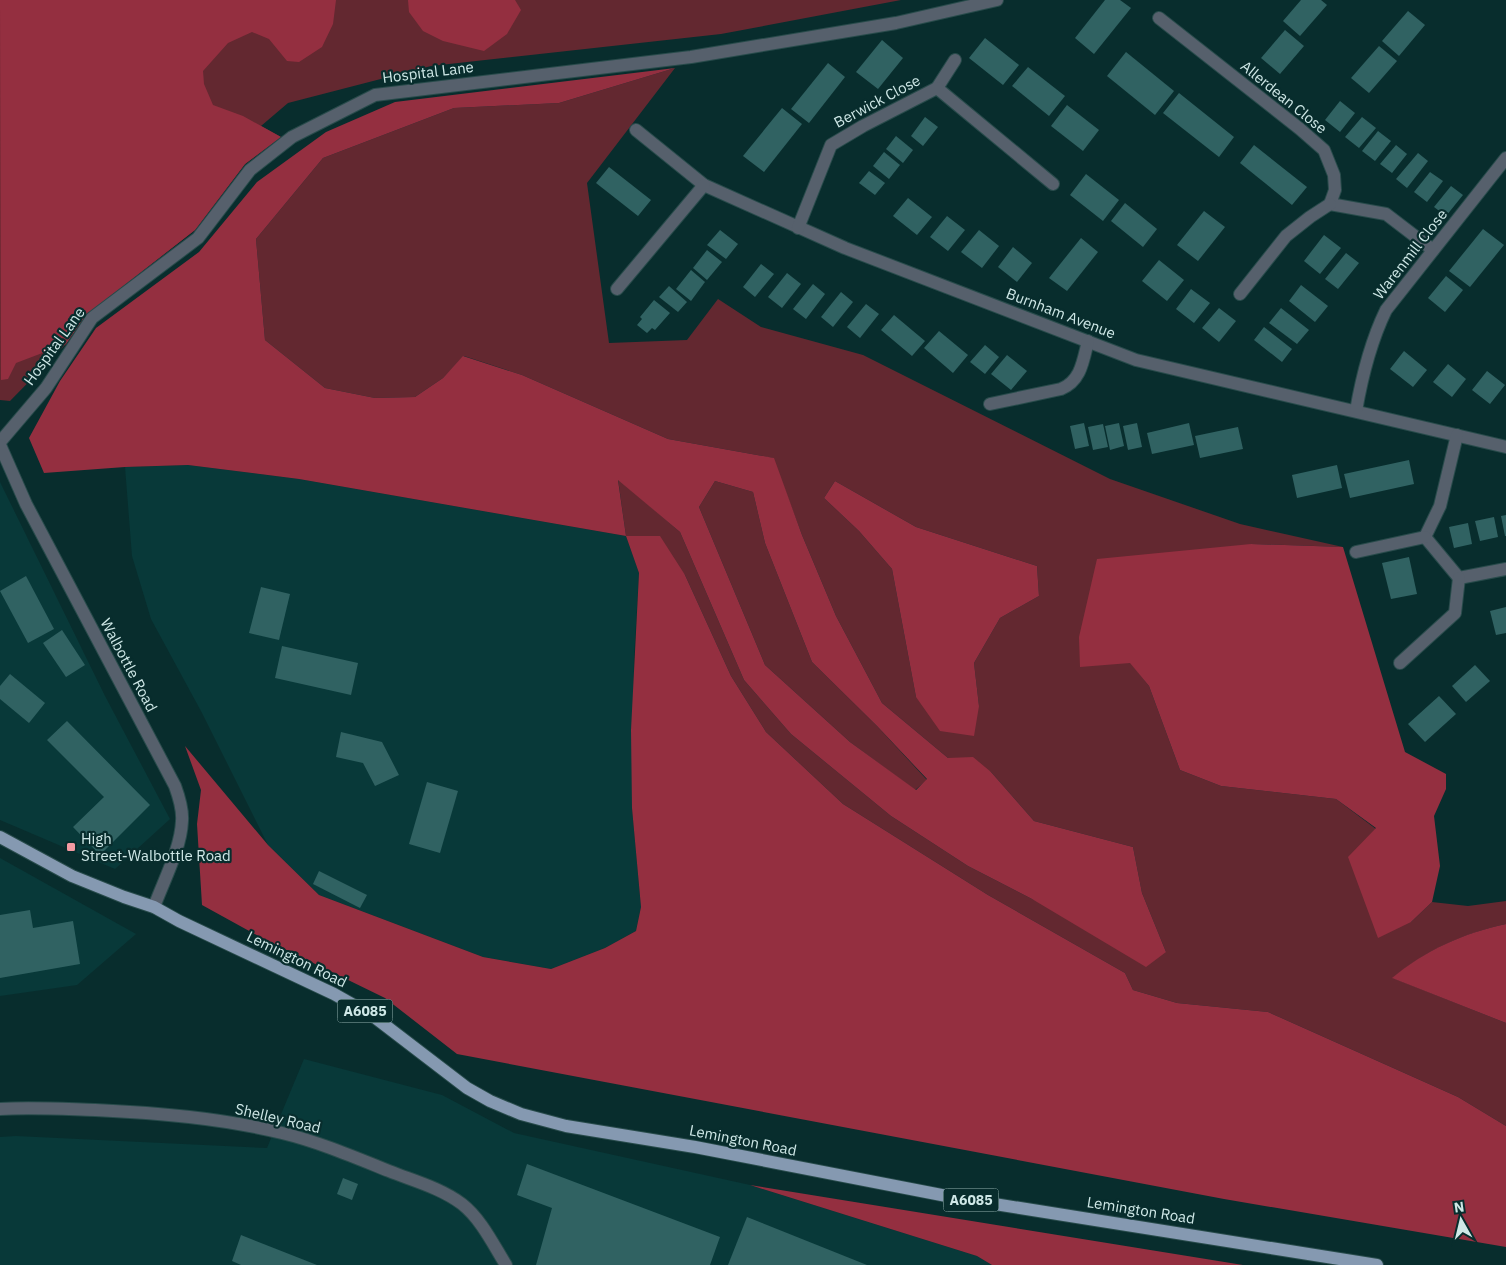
<svg xmlns="http://www.w3.org/2000/svg" width="1506" height="1265" font-family="'IBM Plex Sans',sans-serif">
<style>
.built{fill:#083939}
.green{fill:#632830;fill-rule:evenodd}
.forest{fill:#942f40;fill-rule:evenodd}
.building{fill:#306262}
.lines{fill:none;stroke-linecap:round;stroke-linejoin:round}
.minor-casing{stroke:#284b4b;stroke-width:14}
.tertiary-casing{stroke:#284b4b;stroke-width:14}
.primary-casing{stroke:#284b4b;stroke-width:14}
.minor{stroke:#56606c;stroke-width:12}
.tertiary{stroke:#56606c;stroke-width:12}
.primary{stroke:#8599b1;stroke-width:12}
.poi-dot{fill:#f49aa2;stroke:#082d2d;stroke-width:2}
.labels{text-anchor:middle;dominant-baseline:central;stroke-width:4.5;stroke-linejoin:round;paint-order:stroke}
.shield{fill:#082d2d;stroke:#93b0af;stroke-width:1}
.shield-label{font-size:14px;font-weight:bold;fill:#cfe8e7}
.street-label{font-size:15px;fill:#cfe8e7;stroke:#082d2d}
.poi-label{font-size:15px;fill:#cfe8e7;stroke:#082d2d;text-anchor:start}
</style>
<rect width="100%" height="100%" fill="#082d2d"/>
<g class="built">
<polygon points="188,465 299,479 626,536 639,573 634,658 632,808 641,907 636,931 605,948 551,969 483,957 319,895 268,845 202,713 151,619 132,556 125,467"/>
<polygon points="0,482 105,696 170,819 115,869 0,820"/>
<polygon points="0,858 136,934 77,985 0,996"/>
<polygon points="304,1059 442,1095 514,1133 750,1185 977,1256 992,1265 0,1265 0,1137 16,1136 267,1148"/>
</g>
<g class="green">
<polygon points="0,0 901,0 721,34 431,66 288,103 261,126 281,137 245,164 195,230 86,315 66,344 10,401 0,400"/>
<path d="M675,68L587,183L609,343L687,340L718,299L761,327L863,355L1110,479L1240,524L1343,547L1251,544L1080,666L1130,662L1149,686L1180,770L1221,786L1336,799L1376,829L1411,922L1432,902L1468,906L1506,901V924C1465,933 1425,950 1393,978L1506,1023V1126L1458,1097L1268,1012L1177,1003L1133,990L1125,973L988,895L843,804L766,732L731,676L685,575L626,536L618,479L680,532L744,680L791,734L891,816L968,866L1032,899L1166,952L1142,893L1133,847L1034,821L991,772L948,758L882,703L836,616L802,535L773,458L668,439L522,375L464,356L443,378L415,397L375,398L325,388L265,340L256,239L323,158L454,108L559,103ZM835,481L916,527L1037,566L1039,596L1000,618L974,663L979,706L916,697L892,569L859,531L824,498Z"/>
<polygon points="715,481 753,492 765,543 812,662 877,726 927,780 915,790 850,742 765,665 699,507"/>
</g>
<g class="forest">
<polygon points="0,0 336,0 333,24 322,47 299,62 287,61 269,39 252,32 228,43 203,71 204,84 213,105 243,116 281,137 245,164 195,230 86,315 66,344 16,363 8,379 1,380"/>
<polygon points="408,0 515,0 521,10 507,34 484,51 443,41 423,31 409,12"/>
<path d="M675,68L559,103L454,108L323,158L256,239L265,340L325,388L375,398L415,397L443,378L463,356L522,375L668,439L774,458L802,535L836,616L882,703L948,758L973,757L991,772L1034,821L1133,847L1142,893L1166,952L1146,967L1032,899L968,866L891,816L791,734L744,680L680,532L618,480L626,536H660L685,575L731,676L766,732L843,804L988,895L1125,973L1133,990L1177,1003L1268,1012L1458,1097L1506,1126V1247L1224,1199L457,1054L385,998L262,938L202,905L197,824L201,790L185,746L268,845L319,895L483,957L551,969L605,948L636,931L641,907L632,808L631,730L639,573L626,536L299,479L188,465L125,467L44,473L29,438L60,381L96,328L199,252L257,182L326,132L395,102ZM715,481L753,492L765,543L812,662L877,726L927,779L916,790L850,742L765,665L699,507Z"/>
<polygon points="835,481 916,527 1037,566 1039,596 1000,618 974,663 979,706 974,736 940,731 916,697 892,569 859,531 824,498"/>
<polygon points="1251,544 1343,547 1405,752 1446,774 1446,789 1434,816 1440,866 1432,902 1411,922 1378,938 1348,857 1376,828 1336,799 1221,786 1180,770 1149,686 1130,663 1080,667 1079,637 1097,559"/>
<path d="M1506,924V1023L1392,978C1425,950 1464,933 1506,924Z"/>
<polygon points="750,1185 1243,1265 992,1265 977,1256"/>
</g>
<g class="building">
<polygon points="1105,0 1120,0 1131,8 1094,54 1075,38"/>
<polygon points="1301,0 1321,0 1327,5 1300,36 1283,21"/>
<polygon points="1408,11 1425,25 1399,56 1382,41"/>
<polygon points="1285,30 1304,46 1280,74 1261,58"/>
<polygon points="985,38 1019,65 1003,85 969,58"/>
<polygon points="882,40 903,58 878,89 856,72"/>
<polygon points="1379,46 1397,61 1369,93 1351,78"/>
<polygon points="1126,52 1174,91 1155,115 1107,76"/>
<polygon points="828,63 845,77 809,123 791,109"/>
<polygon points="1028,67 1065,96 1049,116 1012,86"/>
<polygon points="1179,93 1234,137 1219,157 1163,113"/>
<polygon points="1340,101 1355,113 1340,132 1325,120"/>
<polygon points="1067,105 1099,130 1083,151 1051,126"/>
<polygon points="782,108 802,124 764,172 743,156"/>
<polygon points="925,117 938,127 923,146 911,136"/>
<polygon points="1362,117 1376,128 1359,148 1345,137"/>
<polygon points="1378,131 1391,141 1375,161 1362,151"/>
<polygon points="896,136 913,150 903,163 886,149"/>
<polygon points="1254,145 1307,187 1292,205 1240,163"/>
<polygon points="1396,145 1407,154 1392,173 1380,164"/>
<polygon points="884,152 900,165 889,179 873,166"/>
<polygon points="1418,153 1428,161 1407,188 1396,179"/>
<polygon points="609,167 651,200 638,216 596,183"/>
<polygon points="869,171 885,183 875,195 859,183"/>
<polygon points="1430,172 1443,181 1427,202 1414,192"/>
<polygon points="1086,174 1119,200 1103,221 1070,195"/>
<polygon points="1451,186 1463,195 1446,216 1434,207"/>
<polygon points="908,198 932,217 917,235 893,216"/>
<polygon points="1125,203 1157,229 1143,247 1111,221"/>
<polygon points="1204,211 1225,227 1198,261 1177,245"/>
<polygon points="947,216 965,230 948,251 930,237"/>
<polygon points="1483,229 1504,245 1470,287 1449,271"/>
<polygon points="720,230 738,244 726,259 707,245"/>
<polygon points="979,230 999,246 982,268 961,252"/>
<polygon points="1324,235 1341,248 1320,274 1304,261"/>
<polygon points="1081,238 1098,252 1067,291 1049,278"/>
<polygon points="1013,247 1032,263 1017,282 998,267"/>
<polygon points="707,250 722,262 707,280 693,268"/>
<polygon points="1346,253 1359,263 1338,289 1325,279"/>
<polygon points="1159,260 1184,280 1167,301 1142,281"/>
<polygon points="761,264 774,274 755,297 743,287"/>
<polygon points="691,270 705,282 691,301 676,289"/>
<polygon points="787,273 801,284 782,308 768,297"/>
<polygon points="1446,276 1463,290 1445,312 1428,298"/>
<polygon points="813,284 825,294 806,319 793,309"/>
<polygon points="1301,285 1328,306 1315,322 1289,301"/>
<polygon points="669,286 687,302 678,312 659,297"/>
<polygon points="1191,289 1210,303 1194,323 1176,309"/>
<polygon points="841,292 853,302 833,327 821,317"/>
<polygon points="654,300 670,313 655,330 652,328 647,333 637,325 642,319 640,317"/>
<polygon points="866,304 879,314 860,338 847,327"/>
<polygon points="1219,308 1236,321 1219,342 1202,328"/>
<polygon points="1281,308 1309,330 1297,344 1269,323"/>
<polygon points="894,315 925,341 912,356 881,330"/>
<polygon points="1264,327 1292,349 1282,362 1254,340"/>
<polygon points="939,331 968,355 953,373 924,348"/>
<polygon points="985,345 999,357 985,374 970,362"/>
<polygon points="1404,351 1427,370 1413,387 1390,369"/>
<polygon points="1007,355 1027,371 1011,390 991,374"/>
<polygon points="1448,364 1466,379 1452,397 1433,382"/>
<polygon points="1487,371 1505,385 1490,404 1472,390"/>
<polygon points="1084,423 1089,446 1075,449 1070,426"/>
<polygon points="1119,423 1124,446 1110,450 1105,426"/>
<polygon points="1137,423 1142,447 1128,450 1123,426"/>
<polygon points="1189,423 1194,445 1152,454 1147,433"/>
<polygon points="1103,424 1108,447 1093,450 1088,427"/>
<polygon points="1238,427 1243,449 1200,458 1195,436"/>
<polygon points="1409,460 1414,484 1350,498 1344,474"/>
<polygon points="1337,465 1342,488 1297,498 1292,475"/>
<polygon points="1506,515 1506,536 1505,536 1501,516"/>
<polygon points="1494,517 1498,537 1480,541 1475,521"/>
<polygon points="1468,523 1472,544 1454,548 1449,527"/>
<polygon points="1409,557 1417,594 1391,599 1382,563"/>
<polygon points="26,576 54,629 28,643 0,591"/>
<polygon points="261,587 290,594 279,640 249,633"/>
<polygon points="1506,607 1506,633 1496,635 1490,611"/>
<polygon points="62,630 85,665 66,677 43,643"/>
<polygon points="282,646 358,663 351,695 275,678"/>
<polygon points="1475,665 1490,681 1466,702 1452,686"/>
<polygon points="10,674 45,703 29,723 0,699 0,686"/>
<polygon points="1439,696 1456,714 1425,742 1408,724"/>
<polygon points="67,721 150,805 100,855 73,827 104,797 47,740"/>
<polygon points="341,732 382,742 399,775 375,786 363,763 336,757"/>
<polygon points="427,782 458,791 440,853 409,844"/>
<polygon points="319,871 367,895 360,908 313,884"/>
<polygon points="30,910 33,928 73,921 80,964 0,978 0,915"/>
<polygon points="527,1164 720,1237 710,1265 536,1265 552,1208 517,1195"/>
<polygon points="343,1178 358,1184 352,1200 337,1194"/>
<polygon points="747,1217 867,1265 728,1265"/>
<polygon points="241,1235 317,1265 241,1265 232,1261"/>
</g>
<g class="lines">
<defs>
<g id="minor">
<polyline points="1159,18 1300,129 1324,150 1334,175 1335,190 1330,204 1386,214 1433,250"/>
<polyline points="937,88 955,60"/>
<polyline points="636,130 704,185 845,248 1136,360 1506,447"/>
<polyline points="798,228 831,145 863,126 937,88 1053,184"/>
<polyline points="617,289 704,185"/>
<polyline points="1240,294 1286,236 1310,217 1330,204"/>
<path d="M990,404L1061,389C1081,381 1083,361 1088,341"/>
<path d="M1356,411C1362,376 1370,343 1386,310L1506,158"/>
<polyline points="0,442 46,388 92,318 198,238 250,170 292,137 375,95 691,57 896,23 997,0"/>
<polyline points="1425,537 1440,506 1457,435"/>
<polyline points="1425,537 1459,578 1506,569"/>
<polyline points="1356,552 1425,537"/>
<polyline points="1400,663 1455,613 1459,578"/>
<path d="M0,1109C32,1107 63,1109 95,1110C158,1113 221,1118 282,1133C319,1142 354,1157 389,1171C414,1181 441,1188 462,1204C481,1219 493,1244 506,1265"/>
</g>
<path id="tertiary" d="M0,445L26,504L175,786C179,797 183,809 182,821C181,848 164,880 154,907"/>
<polyline id="primary" points="0,837 72,876 124,897 154,907 179,921 334,994 373,1016 467,1088 490,1101 521,1114 566,1126 695,1147 957,1198 1377,1265"/>
</defs>
<use href="#minor" class="minor-casing"/>
<use href="#tertiary" class="tertiary-casing"/>
<use href="#primary" class="primary-casing"/>
<use href="#minor" class="minor"/>
<use href="#tertiary" class="tertiary"/>
<use href="#primary" class="primary"/>
</g>
<rect class="poi-dot" x="66" y="842" width="10" height="10" rx="2.5"/>
<g class="labels">
<g class="shield">
<rect x="337.5" y="999.5" width="55" height="23" rx="4"/>
<rect x="943.5" y="1188.5" width="55" height="23" rx="4"/>
</g>
<g class="shield-label">
<text x="365" y="1011">A6085</text>
<text x="971" y="1200">A6085</text>
</g>
<g class="street-label">
<text transform="translate(428 72) rotate(-7)">Hospital Lane</text>
<text transform="translate(1284 97) rotate(39)">Allerdean Close</text>
<text transform="translate(877 101) rotate(-28)">Berwick Close</text>
<text transform="translate(1410 254) rotate(-52)">Warenmill Close</text>
<text transform="translate(1061 313) rotate(21)">Burnham Avenue</text>
<text transform="translate(54 346) rotate(-54)">Hospital Lane</text>
<text transform="translate(129 665) rotate(62)">Walbottle Road</text>
<text transform="translate(297 959) rotate(26)">Lemington Road</text>
<text transform="translate(278 1118) rotate(13)">Shelley Road</text>
<text transform="translate(743 1140) rotate(11)">Lemington Road</text>
<text transform="translate(1141 1210) rotate(9)">Lemington Road</text>
</g>
<g class="poi-label">
<text x="81" y="838">High<tspan x="81" dy="17">Street-Walbottle Road</tspan></text>
</g>
</g>
<g transform="translate(1461 1220) rotate(352)" stroke="#082d2d" stroke-width="4" paint-order="stroke">
<path d="M0-4L9 19L0 12L-9 19Z" fill="#cfe8e7"/>
<text y="-8" font-size="14" font-weight="bold" text-anchor="middle" fill="#cfe8e7">N</text>
</g>
</svg>
